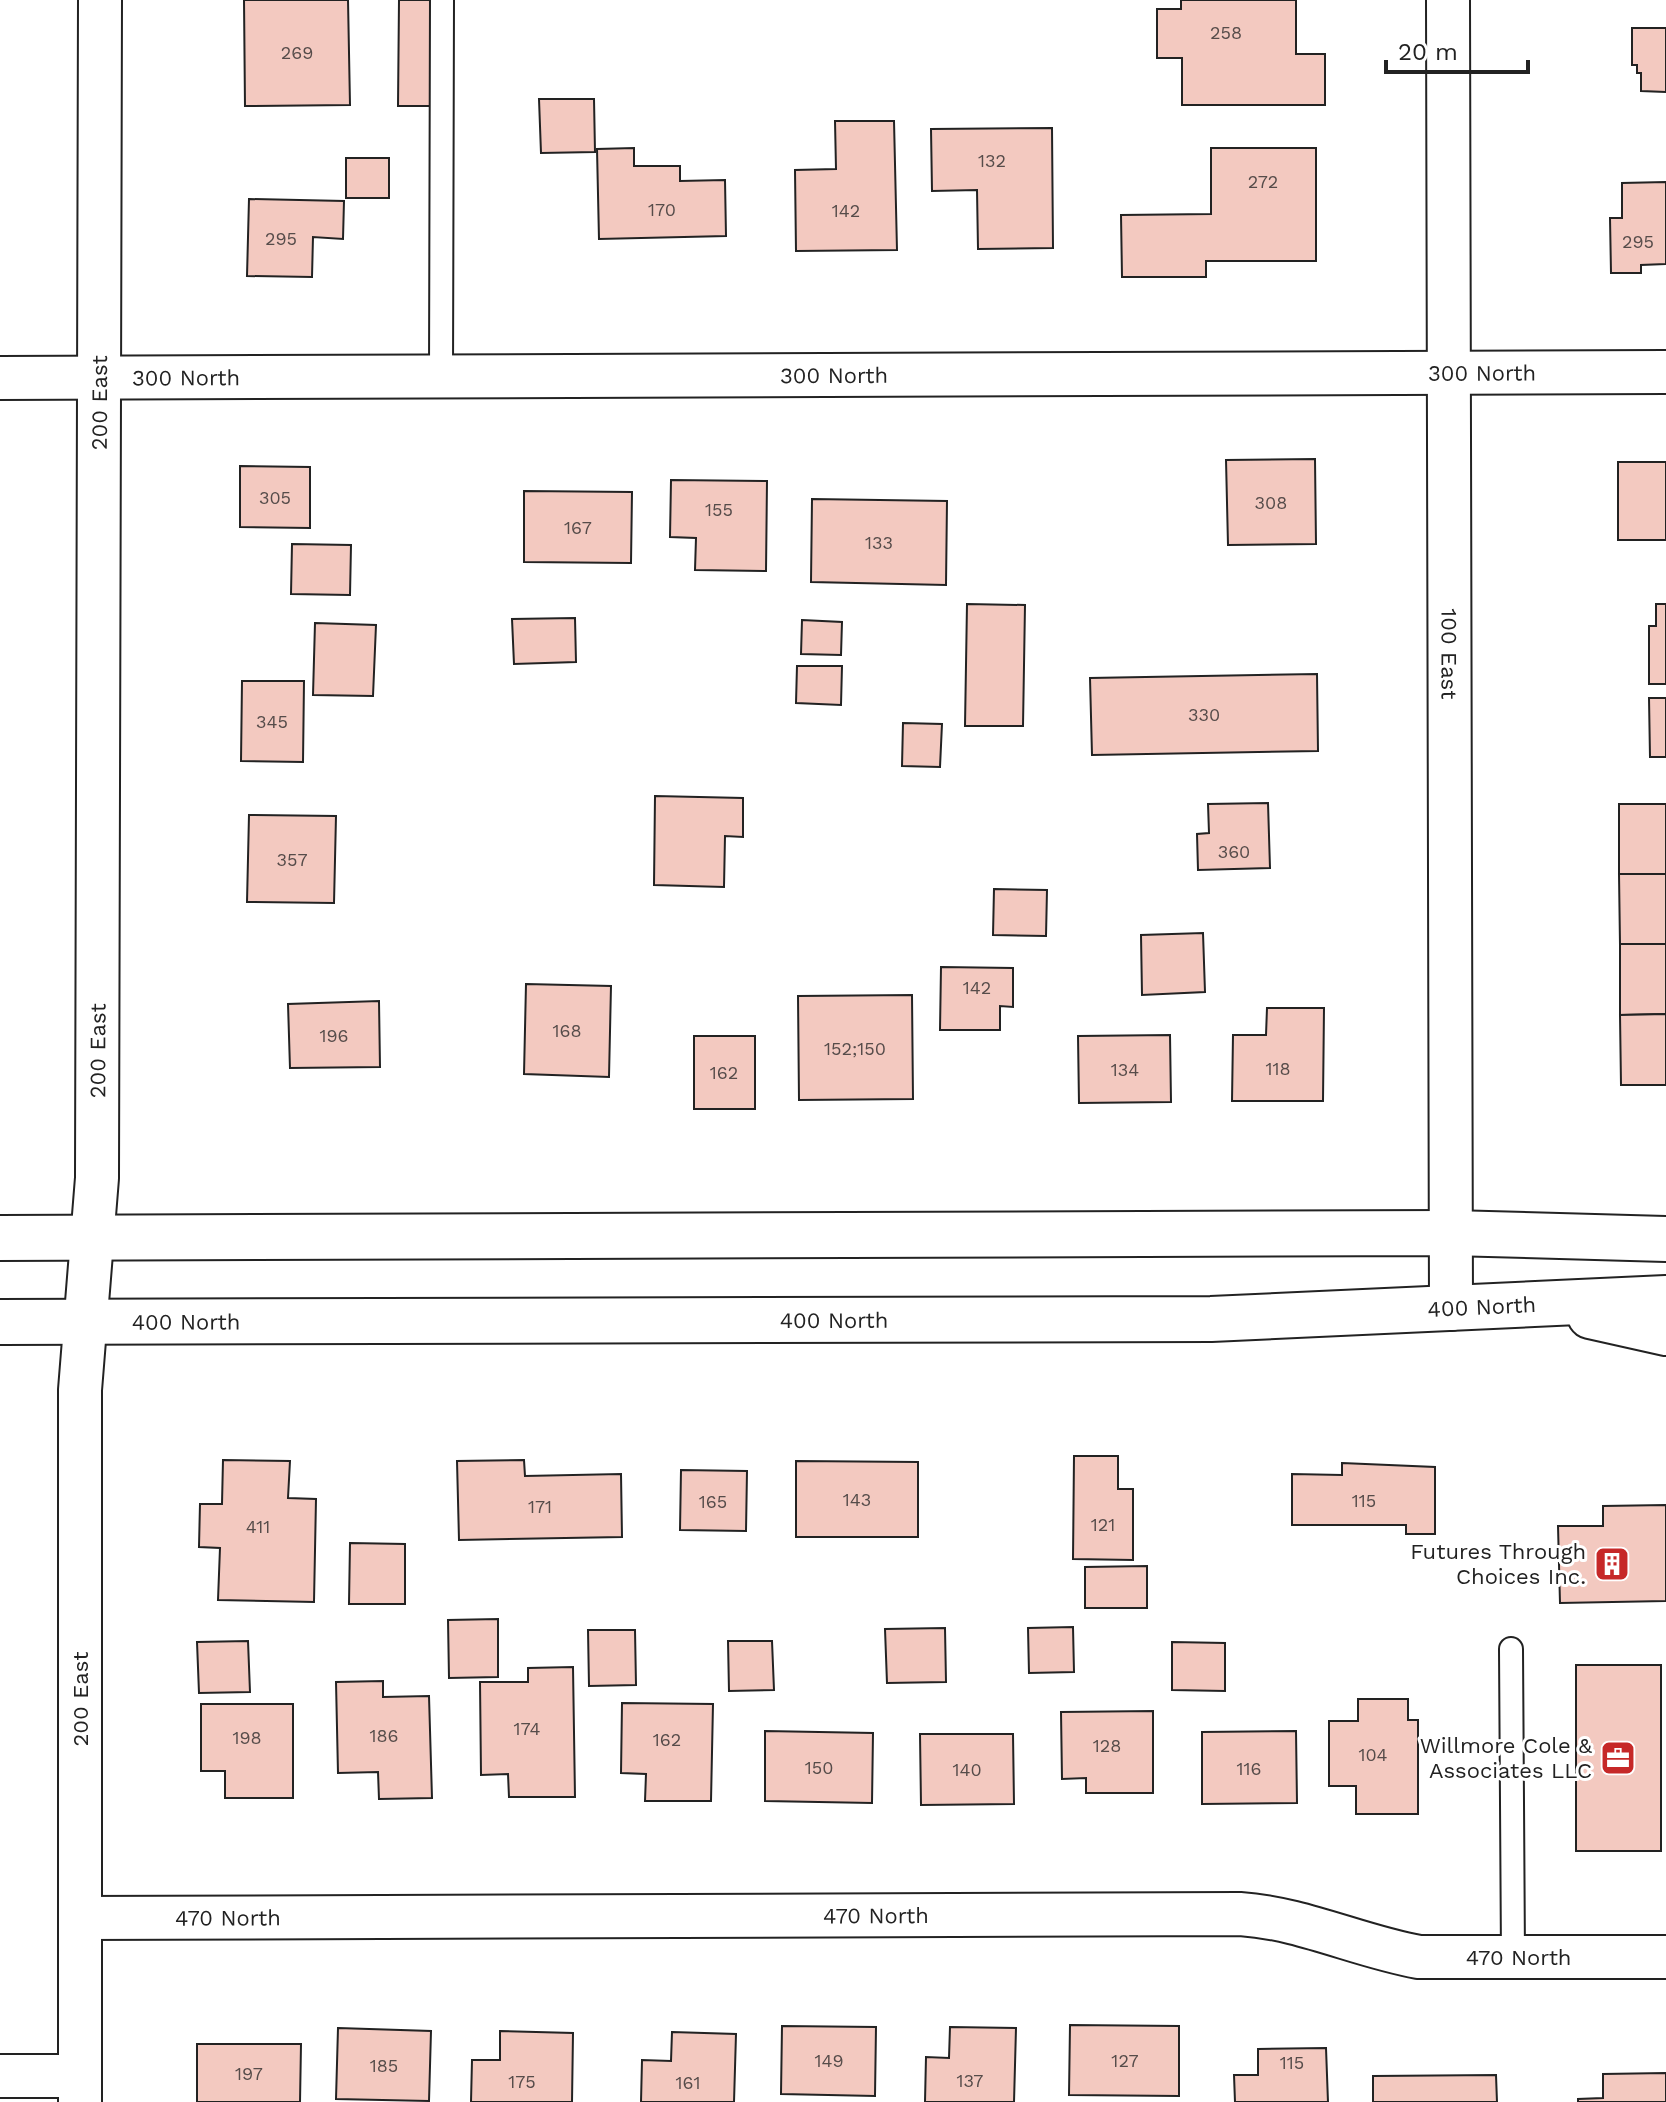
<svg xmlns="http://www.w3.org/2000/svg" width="1666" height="2102" font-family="'Work Sans',sans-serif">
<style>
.building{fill:#f3c9c0;stroke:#222;stroke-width:2}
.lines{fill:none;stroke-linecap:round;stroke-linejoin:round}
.lane-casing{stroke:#222;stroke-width:26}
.street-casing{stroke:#222;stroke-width:46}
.secondary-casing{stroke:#222;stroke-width:48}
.lane{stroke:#fff;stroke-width:22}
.street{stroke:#fff;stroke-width:42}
.secondary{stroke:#fff;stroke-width:44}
.labels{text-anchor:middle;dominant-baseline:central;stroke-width:6;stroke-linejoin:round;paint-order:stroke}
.number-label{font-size:18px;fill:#564c4a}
.street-label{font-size:22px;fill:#222;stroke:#fff}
.poi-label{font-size:22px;fill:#222;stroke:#fff;text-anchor:end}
</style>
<rect width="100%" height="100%" fill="#fff"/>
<g class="building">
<polygon points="244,0 348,0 350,105 245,106"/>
<polygon points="399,0 436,0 435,106 398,106"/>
<polygon points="1181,0 1296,0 1296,54 1325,54 1325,105 1182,105 1182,58 1157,58 1157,9 1181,9"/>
<polygon points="1632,28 1666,28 1666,92 1641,91 1641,73 1637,73 1637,65 1632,65"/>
<polygon points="539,99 594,99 595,152 541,153"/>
<polygon points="835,121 894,121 897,250 796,251 795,170 836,169"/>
<polygon points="1052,128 1053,248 978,249 977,190 932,191 931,129"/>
<polygon points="634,148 634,166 680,166 680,181 725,180 726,236 599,239 597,149"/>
<polygon points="1211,148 1316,148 1316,261 1206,261 1206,277 1122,277 1121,215 1211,214"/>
<rect x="346" y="158" width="43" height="40"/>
<polygon points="1666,182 1666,264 1641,265 1641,273 1611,273 1610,218 1622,218 1622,183"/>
<polygon points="249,199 344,201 343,239 313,237 312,277 247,276"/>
<polygon points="1315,459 1316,544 1228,545 1226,460"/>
<rect x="1618" y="462" width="48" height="78"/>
<polygon points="240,466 310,467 310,528 240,527"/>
<polygon points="671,480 767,481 766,571 695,570 696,538 670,537"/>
<polygon points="524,491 632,492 631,563 524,562"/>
<polygon points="812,499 947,501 946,585 811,582"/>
<polygon points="292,544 351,545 350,595 291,594"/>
<polygon points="967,604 1025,605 1023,726 965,726"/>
<polygon points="1656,604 1666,604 1666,684 1649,684 1649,626 1656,626"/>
<polygon points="575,618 576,662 514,664 512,619"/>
<polygon points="802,620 842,622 841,655 801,654"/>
<polygon points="315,623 376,625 373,696 313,695"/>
<polygon points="797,666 842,666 841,705 796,703"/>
<polygon points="1317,674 1318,751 1092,755 1090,678"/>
<polygon points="242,681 304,681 303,762 241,761"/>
<polygon points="1649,698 1666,698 1666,757 1650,757"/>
<polygon points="903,723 942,724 940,767 902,766"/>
<polygon points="655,796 743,798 743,837 725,836 724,887 654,885"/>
<polygon points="1268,803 1270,868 1198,870 1197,834 1209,833 1208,804"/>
<rect x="1619" y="804" width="47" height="70"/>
<polygon points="249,815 336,816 334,903 247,902"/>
<polygon points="1619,874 1666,874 1666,944 1620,944"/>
<polygon points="994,889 1047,890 1046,936 993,935"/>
<polygon points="1203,933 1205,992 1142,995 1141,935"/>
<polygon points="1620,944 1666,944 1666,1014 1620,1015"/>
<polygon points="941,967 1013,968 1013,1007 1000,1006 1000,1030 940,1030"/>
<polygon points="526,984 611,986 609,1077 524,1074"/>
<polygon points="912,995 913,1099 799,1100 798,996"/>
<polygon points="379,1001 380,1067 290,1068 288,1004"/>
<polygon points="1267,1008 1324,1008 1323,1101 1232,1101 1233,1035 1266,1035"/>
<polygon points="1666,1014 1666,1085 1621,1085 1620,1015"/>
<polygon points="1170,1035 1171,1102 1079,1103 1078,1036"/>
<rect x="694" y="1036" width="61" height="73"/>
<polygon points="1074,1456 1118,1456 1118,1489 1133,1489 1133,1560 1073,1559"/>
<polygon points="223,1460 290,1461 288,1498 316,1499 314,1602 218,1600 220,1548 199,1547 200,1504 222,1504"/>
<polygon points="524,1460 525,1476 621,1474 622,1537 459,1540 457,1461"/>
<polygon points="796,1461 918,1462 918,1537 796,1537"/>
<polygon points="1342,1463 1435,1467 1435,1534 1406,1534 1406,1525 1292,1525 1292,1474 1342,1475"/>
<polygon points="681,1470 747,1471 746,1531 680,1530"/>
<polygon points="1666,1505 1666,1601 1560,1603 1558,1526 1603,1526 1603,1506"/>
<polygon points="350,1543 405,1544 405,1604 349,1604"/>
<polygon points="1147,1566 1147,1608 1085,1608 1085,1567"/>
<polygon points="498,1619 498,1677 449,1678 448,1620"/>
<polygon points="1073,1627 1074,1672 1029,1673 1028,1628"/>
<polygon points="945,1628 946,1682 887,1683 885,1629"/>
<polygon points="588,1630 635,1630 636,1685 589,1686"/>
<polygon points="248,1641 250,1692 199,1693 197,1642"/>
<polygon points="728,1641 772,1641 774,1690 729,1691"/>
<polygon points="1172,1642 1225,1643 1225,1691 1172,1690"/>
<rect x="1576" y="1665" width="85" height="186"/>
<polygon points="573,1667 575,1797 509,1797 508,1774 481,1775 480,1682 528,1682 528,1668"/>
<polygon points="383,1681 383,1697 429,1696 432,1798 379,1799 378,1772 338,1773 336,1682"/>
<polygon points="1358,1699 1408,1699 1408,1720 1418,1720 1418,1814 1356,1814 1356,1786 1329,1786 1329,1721 1358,1721"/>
<polygon points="622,1703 713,1704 711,1801 645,1801 646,1774 621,1773"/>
<polygon points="201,1704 293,1704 293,1798 225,1798 225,1771 201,1771"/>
<polygon points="1153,1711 1153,1793 1086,1793 1086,1778 1062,1779 1061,1712"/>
<polygon points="765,1731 873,1733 872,1803 765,1801"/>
<polygon points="1296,1731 1297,1803 1202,1804 1202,1732"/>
<polygon points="920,1734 1013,1734 1014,1804 921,1805"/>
<polygon points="1070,2025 1179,2026 1179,2096 1069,2095"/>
<polygon points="782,2026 876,2027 875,2096 781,2094"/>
<polygon points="950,2027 1016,2028 1014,2102 925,2102 926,2057 949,2058"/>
<polygon points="338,2028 431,2031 429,2101 336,2099"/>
<polygon points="500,2031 573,2033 572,2102 471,2102 472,2060 500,2060"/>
<polygon points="672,2032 736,2034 734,2102 641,2102 642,2060 671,2061"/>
<polygon points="197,2044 301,2044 300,2102 197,2102"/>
<polygon points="1326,2048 1328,2102 1235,2102 1234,2075 1258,2075 1258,2049"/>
<polygon points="1666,2073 1666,2102 1578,2102 1578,2099 1603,2098 1603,2074"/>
<polygon points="1496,2075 1497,2102 1373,2102 1373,2076"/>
</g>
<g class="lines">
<defs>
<g id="lane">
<polyline points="441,376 442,0"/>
<polyline points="1511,1649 1513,1957"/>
</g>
<g id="street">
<path id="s1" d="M1448,0L1451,1309"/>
<path id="s2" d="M0,378L1666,372"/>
<path id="s3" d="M80,1918L1240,1914C1302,1918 1358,1946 1419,1957H1666"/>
<polyline points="0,2076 80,2076"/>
<path id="s4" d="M80,2102V1390L97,1178L100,0"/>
</g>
<g id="secondary">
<polyline points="0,1238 1451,1233 1666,1239"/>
<polyline points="1590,1316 1666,1333"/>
<path id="s5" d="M0,1322L1211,1319L1666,1298"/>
</g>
</defs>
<use href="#lane" class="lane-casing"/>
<use href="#street" class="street-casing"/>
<use href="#secondary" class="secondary-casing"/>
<use href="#lane" class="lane"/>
<use href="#street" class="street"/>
<use href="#secondary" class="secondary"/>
</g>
<defs>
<symbol id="building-square" viewBox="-11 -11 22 22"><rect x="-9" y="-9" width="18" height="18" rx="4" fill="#c62828" stroke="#fff"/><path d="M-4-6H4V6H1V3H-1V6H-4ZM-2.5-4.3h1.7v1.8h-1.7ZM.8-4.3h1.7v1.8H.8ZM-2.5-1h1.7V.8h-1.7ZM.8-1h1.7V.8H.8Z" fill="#fff"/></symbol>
<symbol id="office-square" viewBox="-11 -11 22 22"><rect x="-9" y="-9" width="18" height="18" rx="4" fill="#c62828" stroke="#fff"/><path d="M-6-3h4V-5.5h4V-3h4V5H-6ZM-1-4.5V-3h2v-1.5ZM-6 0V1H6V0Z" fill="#fff"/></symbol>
</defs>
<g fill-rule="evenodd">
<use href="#building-square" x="1592" y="1544" width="40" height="40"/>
<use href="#office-square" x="1598" y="1738" width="40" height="40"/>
</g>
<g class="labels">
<g class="number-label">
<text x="1226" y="32">258</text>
<text x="297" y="52">269</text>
<text x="992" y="160">132</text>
<text x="1263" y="181">272</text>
<text x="662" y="209">170</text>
<text x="846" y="210">142</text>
<text x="281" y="238">295</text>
<text x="1638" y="241">295</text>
<text x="275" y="497">305</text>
<text x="1271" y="502">308</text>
<text x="719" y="509">155</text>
<text x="578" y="527">167</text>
<text x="879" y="542">133</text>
<text x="1204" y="714">330</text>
<text x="272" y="721">345</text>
<text x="1234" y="851">360</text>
<text x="292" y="859">357</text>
<text x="977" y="987">142</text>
<text x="567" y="1030">168</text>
<text x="334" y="1035">196</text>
<text x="855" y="1048">152;150</text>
<text x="1278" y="1068">118</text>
<text x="1125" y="1069">134</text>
<text x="724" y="1072">162</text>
<text x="857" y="1499">143</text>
<text x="1364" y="1500">115</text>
<text x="713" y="1501">165</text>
<text x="540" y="1506">171</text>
<text x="1103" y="1524">121</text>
<text x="258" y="1526">411</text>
<text x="527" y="1728">174</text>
<text x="384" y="1735">186</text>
<text x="247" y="1737">198</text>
<text x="667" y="1739">162</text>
<text x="1107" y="1745">128</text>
<text x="1373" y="1754">104</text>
<text x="819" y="1767">150</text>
<text x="1249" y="1768">116</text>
<text x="967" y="1769">140</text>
<text x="829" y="2060">149</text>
<text x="1125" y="2060">127</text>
<text x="1292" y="2062">115</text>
<text x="384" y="2065">185</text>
<text x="249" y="2073">197</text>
<text x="970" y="2080">137</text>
<text x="522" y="2081">175</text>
<text x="688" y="2082">161</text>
</g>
<g class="street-label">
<text stroke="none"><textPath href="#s2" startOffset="1482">300 North</textPath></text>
<text stroke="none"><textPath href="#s2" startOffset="834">300 North</textPath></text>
<text stroke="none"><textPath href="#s2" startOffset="186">300 North</textPath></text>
<text stroke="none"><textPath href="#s4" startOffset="1700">200 East</textPath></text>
<text stroke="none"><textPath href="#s1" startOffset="654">100 East</textPath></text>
<text stroke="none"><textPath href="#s4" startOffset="1052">200 East</textPath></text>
<text stroke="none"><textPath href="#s5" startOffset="1482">400 North</textPath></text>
<text stroke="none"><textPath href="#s5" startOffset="834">400 North</textPath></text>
<text stroke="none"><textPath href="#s5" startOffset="186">400 North</textPath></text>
<text transform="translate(80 1699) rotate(-90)">200 East</text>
<text stroke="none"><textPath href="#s3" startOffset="796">470 North</textPath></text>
<text stroke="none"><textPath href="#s3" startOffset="148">470 North</textPath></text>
<text stroke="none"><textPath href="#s3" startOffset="1444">470 North</textPath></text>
</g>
<g class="poi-label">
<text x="1586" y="1551">Futures Through<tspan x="1586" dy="25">Choices Inc.</tspan></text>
<text x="1592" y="1745">Willmore Cole &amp;<tspan x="1592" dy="25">Associates LLC</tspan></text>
</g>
</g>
<path d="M1386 60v12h142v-12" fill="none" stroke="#222222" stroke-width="4"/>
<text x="1398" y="60" font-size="24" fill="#222222" stroke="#ffffff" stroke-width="6" paint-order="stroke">20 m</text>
</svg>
